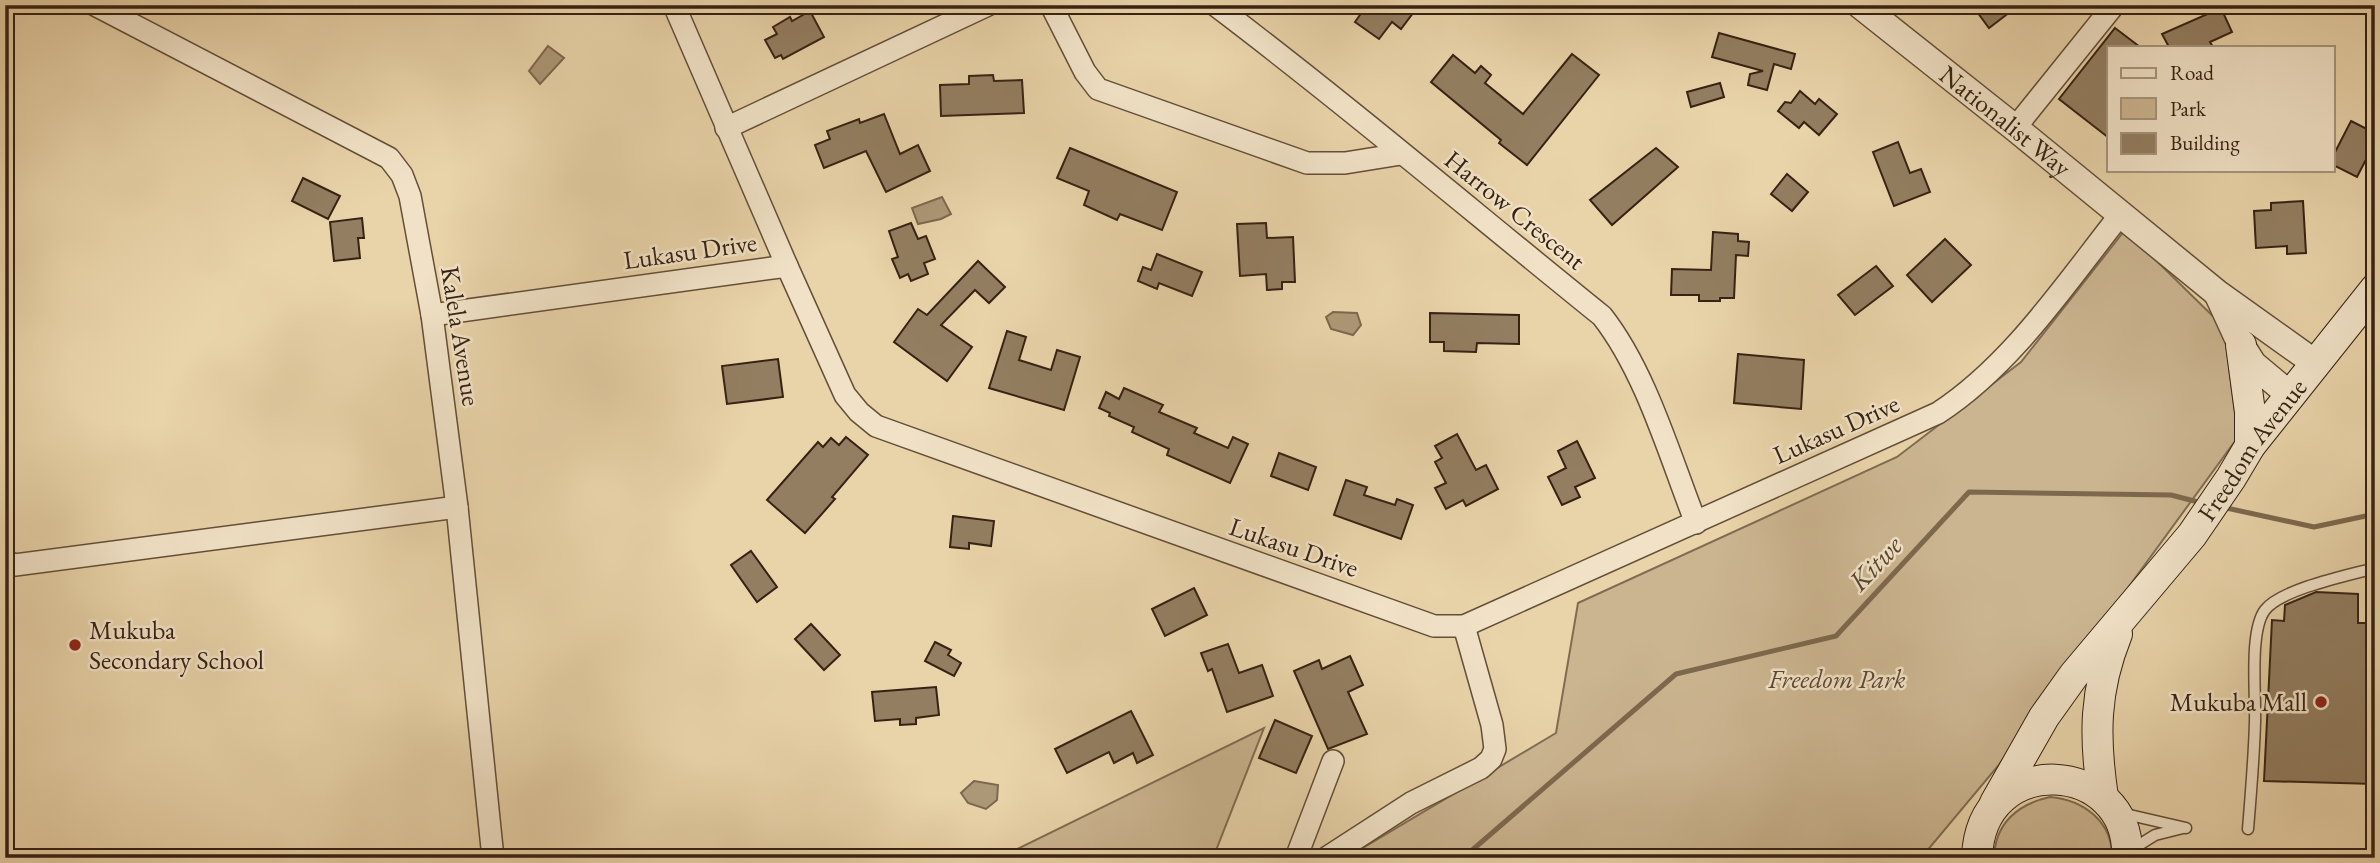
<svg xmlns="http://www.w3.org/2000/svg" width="2380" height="863" font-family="'EB Garamond',serif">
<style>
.green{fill:#cbb590;stroke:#806c52;stroke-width:2}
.water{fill:#ac9776;stroke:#7d684e;stroke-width:2}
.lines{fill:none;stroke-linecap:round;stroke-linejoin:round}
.stream{stroke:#7d684e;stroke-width:5}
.building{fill:#937e61;stroke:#362213;stroke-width:2}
.service-casing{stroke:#634e38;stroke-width:13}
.minor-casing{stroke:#634e38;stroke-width:24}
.tertiary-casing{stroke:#634e38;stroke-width:29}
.secondary-casing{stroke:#362213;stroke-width:32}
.service{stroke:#f1e2c7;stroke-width:10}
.minor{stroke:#f1e2c7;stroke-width:21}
.tertiary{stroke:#f1e2c7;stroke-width:26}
.secondary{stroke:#f1e2c7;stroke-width:30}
.poi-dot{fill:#8f2418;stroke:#f1e2c7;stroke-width:2.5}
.labels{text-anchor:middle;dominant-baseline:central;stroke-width:5;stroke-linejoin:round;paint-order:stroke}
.street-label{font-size:26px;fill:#362213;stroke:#f1e2c7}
.poi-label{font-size:26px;fill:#362213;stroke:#f1e2c7;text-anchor:start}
.park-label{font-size:26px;font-style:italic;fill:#5b4732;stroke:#f1e2c7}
.water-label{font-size:28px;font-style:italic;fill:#594531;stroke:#f1e2c7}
</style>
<rect width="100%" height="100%" fill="#e9d3a9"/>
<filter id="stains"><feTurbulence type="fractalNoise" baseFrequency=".00286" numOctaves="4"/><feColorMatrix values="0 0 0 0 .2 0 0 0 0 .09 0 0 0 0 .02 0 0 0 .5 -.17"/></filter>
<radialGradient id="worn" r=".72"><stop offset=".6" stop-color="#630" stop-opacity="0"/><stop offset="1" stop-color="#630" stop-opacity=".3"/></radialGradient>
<g class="green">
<polygon points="2125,230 2224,327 2238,437 1998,766 1921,858 1346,858 1556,733 1578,603 1897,457 2021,362"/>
<polygon points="1264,728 1213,858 999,858"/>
<path d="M2050,797C2083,800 2113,821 2112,858H1994C1995,823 2018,804 2050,797Z"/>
</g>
<g class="water">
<polygon points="548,46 564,58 540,84 529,71"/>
<polygon points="942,197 951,214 941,219 918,224 912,208"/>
<polygon points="1333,312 1357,313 1361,325 1353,335 1331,329 1326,317"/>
<polygon points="974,781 998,785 997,800 986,809 968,803 961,793"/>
</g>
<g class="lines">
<g class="stream">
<polyline points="2222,507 2314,527 2375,514"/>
<polyline points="1463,858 1676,674 1836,636 1969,492 2171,495 2202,503"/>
</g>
</g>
<g class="building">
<polygon points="1367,5 1377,11 1381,5 1419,5 1401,29 1392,22 1379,39 1355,22"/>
<polygon points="1972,5 1999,5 2006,15 1989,28"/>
<polygon points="2221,8 2232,32 2210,42 2213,47 2169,47 2162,34"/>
<polygon points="810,11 824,37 783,59 781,55 775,58 765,40 777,34 773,27 790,17 792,21"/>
<polygon points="2115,28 2140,47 2109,47 2109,138 2059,99"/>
<polygon points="1719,33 1795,54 1791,69 1774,64 1767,90 1748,85 1750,74 1763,71 1712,57"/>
<polygon points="1572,54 1599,75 1527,165 1499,143 1501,140 1431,82 1453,55 1475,73 1481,66 1491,75 1485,83 1523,114"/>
<polygon points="993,75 994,81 1022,80 1024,113 941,116 940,85 969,84 969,76"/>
<polygon points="1720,83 1724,97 1691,107 1687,92"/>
<polygon points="1800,91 1815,104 1819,99 1837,114 1819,135 1804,122 1799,128 1778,111 1785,102 1791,103"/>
<polygon points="884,114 900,154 918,145 930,171 886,192 866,151 824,168 815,145 830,139 827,131 859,119 860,123"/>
<polygon points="2351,121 2375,133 2375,142 2357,177 2333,165 2333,156"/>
<polygon points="1898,142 1910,173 1921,169 1930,192 1894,206 1873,152"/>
<polygon points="1070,148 1177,192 1162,230 1120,214 1117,220 1084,205 1089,191 1057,178"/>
<polygon points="1656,148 1678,167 1612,225 1590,200"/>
<polygon points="1787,174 1808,192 1792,211 1771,194"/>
<polygon points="303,178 340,196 328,219 292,201"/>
<polygon points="2303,201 2306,253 2287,254 2287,246 2256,248 2254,211 2271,210 2271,203"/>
<polygon points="362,218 364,238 358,238 360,258 334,261 330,222"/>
<polygon points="911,223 918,239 926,236 935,259 924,263 928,274 911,281 908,274 900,278 892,259 898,257 889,231"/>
<polygon points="1266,223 1267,238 1293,237 1295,282 1282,282 1282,289 1267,290 1266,274 1240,276 1237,224"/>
<polygon points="1713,232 1738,234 1738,241 1749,242 1748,256 1736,255 1734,298 1720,298 1720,301 1699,301 1699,295 1671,295 1672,269 1711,270"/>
<polygon points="1945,239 1971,265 1932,302 1907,275"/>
<polygon points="1157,254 1202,272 1192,296 1159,283 1157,289 1138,281 1143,267 1151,270"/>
<polygon points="978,261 1005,287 989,303 975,290 941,325 972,347 947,381 894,342 918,309 927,315"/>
<polygon points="1876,266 1893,286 1855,315 1838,295"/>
<polygon points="1430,313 1519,315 1519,344 1477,343 1476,352 1444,351 1444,342 1430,342"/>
<polygon points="1007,331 1026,337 1019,360 1051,370 1057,350 1080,357 1064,410 989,388"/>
<polygon points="1738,354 1804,360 1801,409 1734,403"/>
<polygon points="778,359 783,397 727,404 722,366"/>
<polygon points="1124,388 1163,405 1159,412 1197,428 1194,433 1228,448 1233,437 1248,444 1230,483 1167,455 1169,449 1132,432 1134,427 1109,416 1110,413 1099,408 1106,392 1119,399"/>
<polygon points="1457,434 1476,470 1486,465 1498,489 1466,506 1463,500 1446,509 1435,488 1446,483 1435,462 1442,458 1435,446"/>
<polygon points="846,437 868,455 832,497 835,499 805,533 767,500 818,442 823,447 831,438 839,445"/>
<polygon points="1577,441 1595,478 1575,487 1580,497 1562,505 1548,477 1566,468 1558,451"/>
<polygon points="1279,453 1316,467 1308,490 1271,476"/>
<polygon points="1346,480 1367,487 1364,495 1395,505 1397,499 1413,505 1401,539 1334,515"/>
<polygon points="953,516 994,521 991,546 969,543 969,549 950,547"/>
<polygon points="751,551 777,587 757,602 731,565"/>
<polygon points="1194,588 1207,615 1165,636 1152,609"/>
<polygon points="2316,592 2358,594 2358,623 2375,623 2375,784 2264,781 2272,620 2284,621 2285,605"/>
<polygon points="811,624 840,655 824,670 795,639"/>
<polygon points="935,642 951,650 948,655 961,663 954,676 925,661"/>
<polygon points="1228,644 1239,673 1262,665 1273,696 1227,712 1212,669 1208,671 1201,653"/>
<polygon points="1350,656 1363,685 1348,692 1367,734 1328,749 1294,671 1319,660 1322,669"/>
<polygon points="936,687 939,715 916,718 916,724 900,725 900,719 875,721 872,692"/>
<polygon points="1131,711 1153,755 1137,763 1133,753 1114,763 1109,752 1067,773 1055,749"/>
<polygon points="1275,720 1312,736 1296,773 1259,758"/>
</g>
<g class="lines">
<defs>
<g id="service">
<polyline points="2121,813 2186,828"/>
<path d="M2248,829C2251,793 2254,758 2255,722C2256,695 2249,631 2265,610C2281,589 2349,575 2375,568"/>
<polyline points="2131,850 2155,835 2183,828"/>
</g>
<g id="minor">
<polyline points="95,5 389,158 402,175 410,196 432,315 457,507 493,858"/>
<polyline points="674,5 787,266"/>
<polyline points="1051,5 1085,72 1098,89 1307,163 1345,163 1401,154"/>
<path d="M1215,5C1347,105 1473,212 1602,316C1646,372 1670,457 1696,523"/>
<polyline points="726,128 988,5"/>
<polyline points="2015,128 2114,5"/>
<path d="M432,315L787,266L845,395L859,412L876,426L1434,626H1464L1938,413C2012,365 2066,283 2120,215"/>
<polyline points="5,561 15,565 457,507"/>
<polyline points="1296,858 1333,761"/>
<polyline points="1326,858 1411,803 1481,768 1491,759 1495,749 1492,725 1464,626"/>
</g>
<g id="tertiary">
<path id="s1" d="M1860,5L2015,128L2217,293L2315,363"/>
<polyline points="2218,295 2241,345 2253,364 2290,395"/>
</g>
<g id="secondary">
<polyline points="2241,345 2250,412 2250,446"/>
<path d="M2103,797C2094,737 2094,691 2117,634"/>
<path id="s2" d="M1995,803L2044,717L2074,675L2192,535L2231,478L2250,446L2375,289"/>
<path d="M1977,858C1980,748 2132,759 2127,858"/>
</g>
</defs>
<use href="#service" class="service-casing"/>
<use href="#minor" class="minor-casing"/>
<use href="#tertiary" class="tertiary-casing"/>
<use href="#secondary" class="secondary-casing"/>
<use href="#service" class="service"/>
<use href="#minor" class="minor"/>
<use href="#tertiary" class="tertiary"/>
<use href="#secondary" class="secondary"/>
</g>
<g class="poi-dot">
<circle cx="75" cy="645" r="7"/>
<circle cx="2321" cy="702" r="7"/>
</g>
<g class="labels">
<g class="street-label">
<text stroke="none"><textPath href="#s1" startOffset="186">Nationalist Way</textPath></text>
<text transform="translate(1515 210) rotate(39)">Harrow Crescent</text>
<text transform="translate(690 251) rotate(-8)">Lukasu Drive</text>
<text transform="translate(461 336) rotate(81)">Kalela Avenue</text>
<text transform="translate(1836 429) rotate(-24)">Lukasu Drive</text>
<text stroke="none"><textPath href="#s2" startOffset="438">Freedom Avenue</textPath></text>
<text transform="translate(1294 547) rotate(19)">Lukasu Drive</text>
</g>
<g class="poi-label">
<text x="89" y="630">Mukuba<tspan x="89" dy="30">Secondary School</tspan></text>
<text x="2307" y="702" text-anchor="end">Mukuba Mall</text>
</g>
<g class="park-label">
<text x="1837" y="679">Freedom Park</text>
</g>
<g class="water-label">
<text transform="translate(1875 563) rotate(-47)">Kitwe</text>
</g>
</g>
<rect width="2380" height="863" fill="none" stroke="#e9d3a9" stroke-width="28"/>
<rect x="7" y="7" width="2366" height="849" fill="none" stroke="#362213" stroke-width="3.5"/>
<rect x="14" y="14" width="2352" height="835" fill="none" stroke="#362213" stroke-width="2"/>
<rect x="2107" y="46" width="228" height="126" fill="#f1e2c7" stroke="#a6957f" stroke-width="2"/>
<rect x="2121" y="68" width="35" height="10" fill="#f1e2c7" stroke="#a6957f" stroke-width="2"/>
<text x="2170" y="80" font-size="21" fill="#362213">Road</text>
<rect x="2121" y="98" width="35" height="21" fill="#cbb590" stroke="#a6957f" stroke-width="2"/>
<text x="2170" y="116" font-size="21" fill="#362213">Park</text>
<rect x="2121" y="133" width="35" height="21" fill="#937e61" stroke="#a6957f" stroke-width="2"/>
<text x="2170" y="150" font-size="21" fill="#362213">Building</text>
<rect width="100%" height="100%" filter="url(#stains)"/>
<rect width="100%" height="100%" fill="url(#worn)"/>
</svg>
